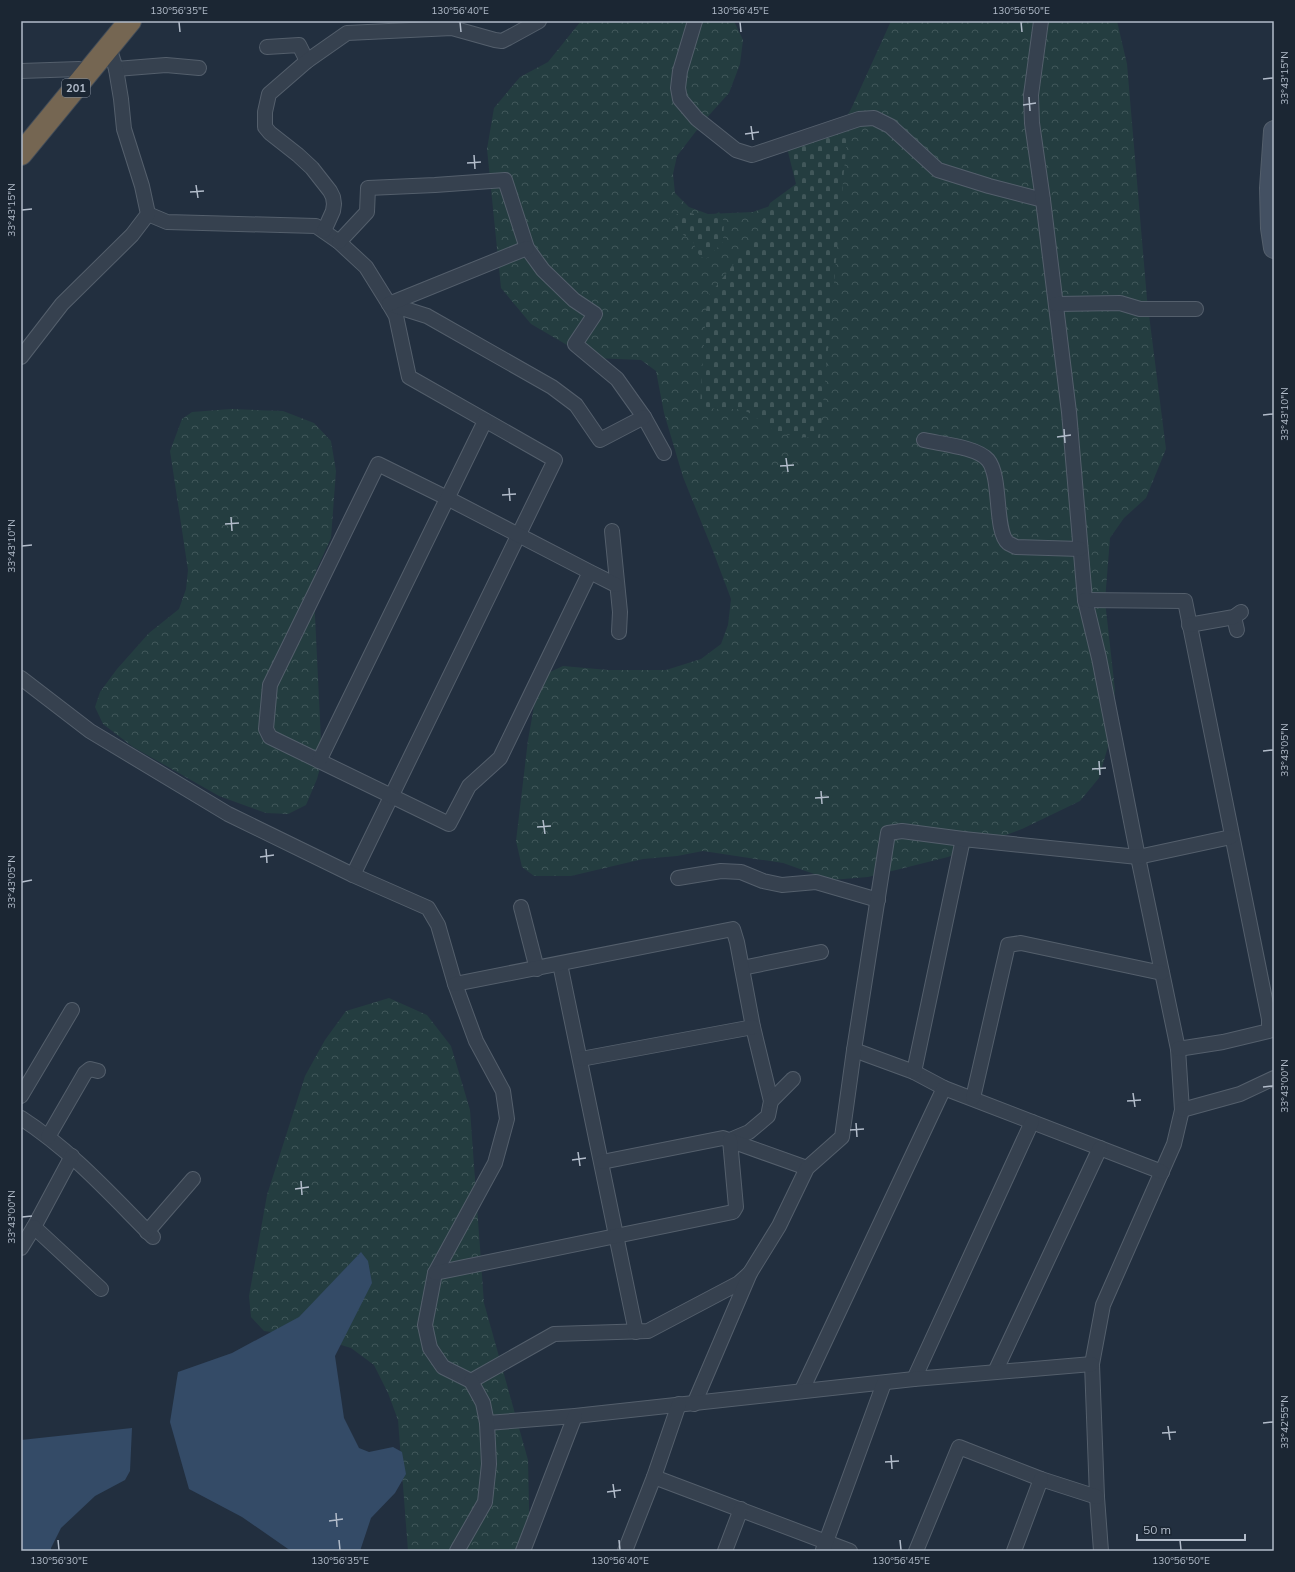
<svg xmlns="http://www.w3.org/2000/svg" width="1295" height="1572" font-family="Mulish,sans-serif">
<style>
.forest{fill:url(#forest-crowns)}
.cemetery{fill:url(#cemetery-stones)}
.water{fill:#344b67}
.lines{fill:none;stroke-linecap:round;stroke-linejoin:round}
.street-casing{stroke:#545f6c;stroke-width:16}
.secondary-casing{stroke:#545f6c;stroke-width:22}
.highway-casing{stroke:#414c59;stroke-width:24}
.street{stroke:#36414f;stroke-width:14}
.secondary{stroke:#435062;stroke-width:20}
.highway{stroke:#756652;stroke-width:22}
.ticks{fill:none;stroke:#b2bcca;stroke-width:1.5}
.labels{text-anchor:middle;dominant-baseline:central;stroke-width:3;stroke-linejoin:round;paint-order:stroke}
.shield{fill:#1b2633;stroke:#858f9d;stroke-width:1}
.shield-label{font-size:11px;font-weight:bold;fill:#b2bcca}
.neatline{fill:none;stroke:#b2bcca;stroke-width:1.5}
.ticks-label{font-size:10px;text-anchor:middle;fill:#b2bcca}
</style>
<defs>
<pattern id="forest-crowns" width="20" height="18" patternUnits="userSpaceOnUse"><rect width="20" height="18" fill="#243d40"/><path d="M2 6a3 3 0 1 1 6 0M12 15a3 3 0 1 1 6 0" fill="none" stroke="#41575a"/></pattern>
<pattern id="cemetery-stones" width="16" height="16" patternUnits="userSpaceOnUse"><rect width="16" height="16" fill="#243d40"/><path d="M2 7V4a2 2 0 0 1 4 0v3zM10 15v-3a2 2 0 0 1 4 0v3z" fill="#41575a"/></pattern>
</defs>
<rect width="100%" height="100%" fill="#222f3f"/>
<g class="forest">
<polygon points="581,21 734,21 743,40 740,64 729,93 703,122 677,156 673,174 675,193 689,207 708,214 753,212 770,206 822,164 852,107 891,21 1117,21 1127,64 1147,299 1166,449 1146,498 1124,518 1110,538 1105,601 1115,690 1109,743 1099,778 1080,801 1022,829 948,857 868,877 831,880 783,863 703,851 677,856 643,859 571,876 534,876 522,867 516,841 528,740 536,695 550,672 563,666 608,670 666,670 701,659 721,644 728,625 731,599 713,551 683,477 664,413 656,371 641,360 594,358 567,345 531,324 501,288 487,149 494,108 520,77 548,62"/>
<polygon points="231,409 283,411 314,423 331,441 336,471 331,538 316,571 314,595 322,761 317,779 306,805 288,814 266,813 219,796 133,747 103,724 95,707 100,692 117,669 149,633 179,609 186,589 188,570 170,451 182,419 192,412"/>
<polygon points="389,998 427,1015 451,1046 470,1110 484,1303 528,1460 530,1551 408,1551 398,1420 388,1393 374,1365 351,1348 318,1338 264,1331 251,1317 249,1296 267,1195 305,1076 325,1040 346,1011"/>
</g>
<g class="cemetery">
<polygon points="848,127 820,438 798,437 776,432 748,412 737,409 715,409 700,405 707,298 757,234 770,203 796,184 787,148"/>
<polygon points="685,211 708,219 719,212 724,221 723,242 706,259 701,257 697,252 693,241 678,231 669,218"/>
</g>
<g class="water">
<polygon points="361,1252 368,1261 372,1283 335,1356 344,1418 359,1448 369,1452 393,1447 402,1452 406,1474 395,1493 371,1518 360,1551 291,1551 242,1517 189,1489 170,1422 178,1372 232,1353 299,1317"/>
<polygon points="132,1428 130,1471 125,1480 95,1496 61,1528 51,1548 51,1551 21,1551 21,1440"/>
</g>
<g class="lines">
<defs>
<g id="street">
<polyline points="695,21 680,71 678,88 680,99 697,119 736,150 752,155 859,119 874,118 890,126 938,170 989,186 1043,200"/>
<polyline points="1041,21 1031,95 1032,123 1043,200 1069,412 1085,600 1099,658 1138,857 1178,1049 1182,1110 1174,1144 1103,1305 1092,1364 1097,1497 1101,1551"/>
<polyline points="267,47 299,45 307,61"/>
<polyline points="116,69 166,65 199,68"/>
<polyline points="21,71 79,69 88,73"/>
<polyline points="148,214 167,222 316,226 339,242 366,267 389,304 396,316 409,377 555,460 353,875"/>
<polyline points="324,231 333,211 334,204 333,197 330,191 312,168 298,155 270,133 265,127 265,112 269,94 307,61 347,33 452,28 495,40 502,41 508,38 539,21"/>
<polyline points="339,242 367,212 368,188 435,185 505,180 527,248 543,270 574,300 595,314 575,344 617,379 644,417 664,453"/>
<polyline points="389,304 427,316 552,387 576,405 600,440 644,417"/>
<polyline points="389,304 527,248"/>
<polyline points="1056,304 1120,303 1140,309 1196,309"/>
<polyline points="21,357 62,304 132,235 148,214 142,186 124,129 121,99 116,69 109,47"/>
<path d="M924,440C941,444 977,447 988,460C1002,477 994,531 1008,543C1010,544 1014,546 1016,547L1080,549"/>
<polyline points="612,531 620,612 619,632"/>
<polyline points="590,572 500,758 469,786 449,824 270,737 266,729 270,685 378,464 447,498 590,572 616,585"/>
<polyline points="1085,600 1185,601 1269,1019 1269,1031 1223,1042 1178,1049"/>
<polyline points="1234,617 1237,630"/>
<polyline points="1189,625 1234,617 1241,612"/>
<polyline points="21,678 90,731 228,814 353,875 428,908 438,925 455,984 476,1041 503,1091 507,1119 495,1163 435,1273 425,1325 430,1348 443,1367 471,1381 554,1334 648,1331 739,1283 750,1273"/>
<polyline points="319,761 485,421"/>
<polyline points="678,878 721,871 741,872 763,881 782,885 816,882 878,900"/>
<polyline points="521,907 537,969"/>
<polyline points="560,964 636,1332"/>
<polyline points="742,968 821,952"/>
<polyline points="455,984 733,929 737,942 753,1027 771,1101 768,1116 749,1132 730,1140"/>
<polyline points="854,1050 914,1072 944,1088 1162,1172"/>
<polyline points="581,1059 753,1027"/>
<polyline points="914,1072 963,839"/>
<polyline points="21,1096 72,1010"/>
<polyline points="973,1098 1008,945 1021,943 1162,973"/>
<polyline points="771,1101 793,1079"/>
<polyline points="1182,1110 1240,1094 1274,1078"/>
<path d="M21,1118C72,1151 110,1194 153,1237"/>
<polyline points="48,1137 85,1073 90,1069 98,1071"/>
<polyline points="72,1156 34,1227 101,1289"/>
<polyline points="602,1162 723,1138 807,1168"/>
<polyline points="147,1232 193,1179"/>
<polyline points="21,1248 34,1227"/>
<polyline points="435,1273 733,1212 736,1207 730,1140"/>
<polyline points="995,1372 1100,1148"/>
<polyline points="914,1379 1032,1122"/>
<polyline points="802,1390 944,1088"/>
<polyline points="694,1404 750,1273 779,1226 807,1168 842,1137 854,1050 888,833 902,831 963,839 1138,857 1231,837"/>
<polyline points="487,1423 575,1416 914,1379 1092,1364"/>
<polyline points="654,1477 850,1551"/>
<polyline points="823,1550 884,1383"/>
<polyline points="457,1551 485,1502 489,1464 487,1423 483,1403 471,1381"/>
<polyline points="523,1551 575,1416"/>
<polyline points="625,1551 654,1477 679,1404"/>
<polyline points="725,1551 741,1509"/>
<polyline points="916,1551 959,1447 1041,1479 1097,1497"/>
<polyline points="1014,1551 1041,1479"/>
</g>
<polyline id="secondary" points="1274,131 1270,188 1271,228 1274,248"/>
<polyline id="highway" points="21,154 130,21"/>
</defs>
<use href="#street" class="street-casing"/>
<use href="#secondary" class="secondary-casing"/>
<use href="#highway" class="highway-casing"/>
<use href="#street" class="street"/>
<use href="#secondary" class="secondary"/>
<use href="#highway" class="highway"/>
</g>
<path class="ticks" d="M179,22L180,32M460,22L461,32M740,22L741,32M1021,22L1022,32M1263,79L1273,78M1029,97L1030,111M1023,105L1036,103M751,126L753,140M745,134L759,132M474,155L475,169M467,163L481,162M196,185L198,198M190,192L204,191M22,210L32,209M1263,415L1273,414M1064,429L1065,443M1057,437L1071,435M786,458L788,472M780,466L794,465M509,488L510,501M502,495L516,494M231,517L232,531M225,524L239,523M22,546L32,545M1263,751L1273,750M1099,761L1100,775M1092,769L1106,768M821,791L822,804M815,798L829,797M543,820L545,834M537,827L551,826M266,849L267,863M260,857L274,855M22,882L32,880M1263,1087L1273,1086M1133,1093L1135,1107M1127,1101L1141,1100M856,1123L857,1137M850,1130L864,1129M578,1152L580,1166M572,1160L586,1158M301,1181L302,1195M295,1189L309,1187M22,1217L32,1216M1263,1423L1273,1422M1168,1426L1170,1440M1162,1433L1176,1432M891,1455L892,1469M885,1462L899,1461M613,1484L615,1498M607,1492L621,1490M336,1513L337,1527M329,1521L343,1519M58,1540L59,1550M339,1540L340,1550M619,1540L620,1550M900,1540L901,1550M1180,1540L1181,1550"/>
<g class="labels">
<rect class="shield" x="62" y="79" width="28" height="18" rx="3"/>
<g class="shield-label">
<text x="76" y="88">201</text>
</g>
</g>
<rect width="1295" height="1572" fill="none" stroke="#1b2633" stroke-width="44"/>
<path d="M1137 1534v6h108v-6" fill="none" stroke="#b2bcca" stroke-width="2"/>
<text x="1143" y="1534" font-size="12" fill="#b2bcca" stroke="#1b2633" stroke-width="3" paint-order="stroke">50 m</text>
<rect x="22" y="22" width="1251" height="1528" class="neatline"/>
<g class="ticks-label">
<text x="179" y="14">130°56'35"E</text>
<text x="460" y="14">130°56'40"E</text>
<text x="740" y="14">130°56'45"E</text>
<text x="1021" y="14">130°56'50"E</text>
<text transform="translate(1284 78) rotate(-90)" y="4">33°43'15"N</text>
<text transform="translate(11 210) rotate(-90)" y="4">33°43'15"N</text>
<text transform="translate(1284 414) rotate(-90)" y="4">33°43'10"N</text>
<text transform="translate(11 546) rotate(-90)" y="4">33°43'10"N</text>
<text transform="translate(1284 750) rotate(-90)" y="4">33°43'05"N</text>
<text transform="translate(11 882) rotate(-90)" y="4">33°43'05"N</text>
<text transform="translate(1284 1086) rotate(-90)" y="4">33°43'00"N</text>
<text transform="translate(11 1217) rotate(-90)" y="4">33°43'00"N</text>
<text transform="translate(1284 1422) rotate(-90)" y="4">33°42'55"N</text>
<text x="59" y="1564">130°56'30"E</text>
<text x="340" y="1564">130°56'35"E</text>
<text x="620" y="1564">130°56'40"E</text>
<text x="901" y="1564">130°56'45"E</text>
<text x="1181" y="1564">130°56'50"E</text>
</g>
</svg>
